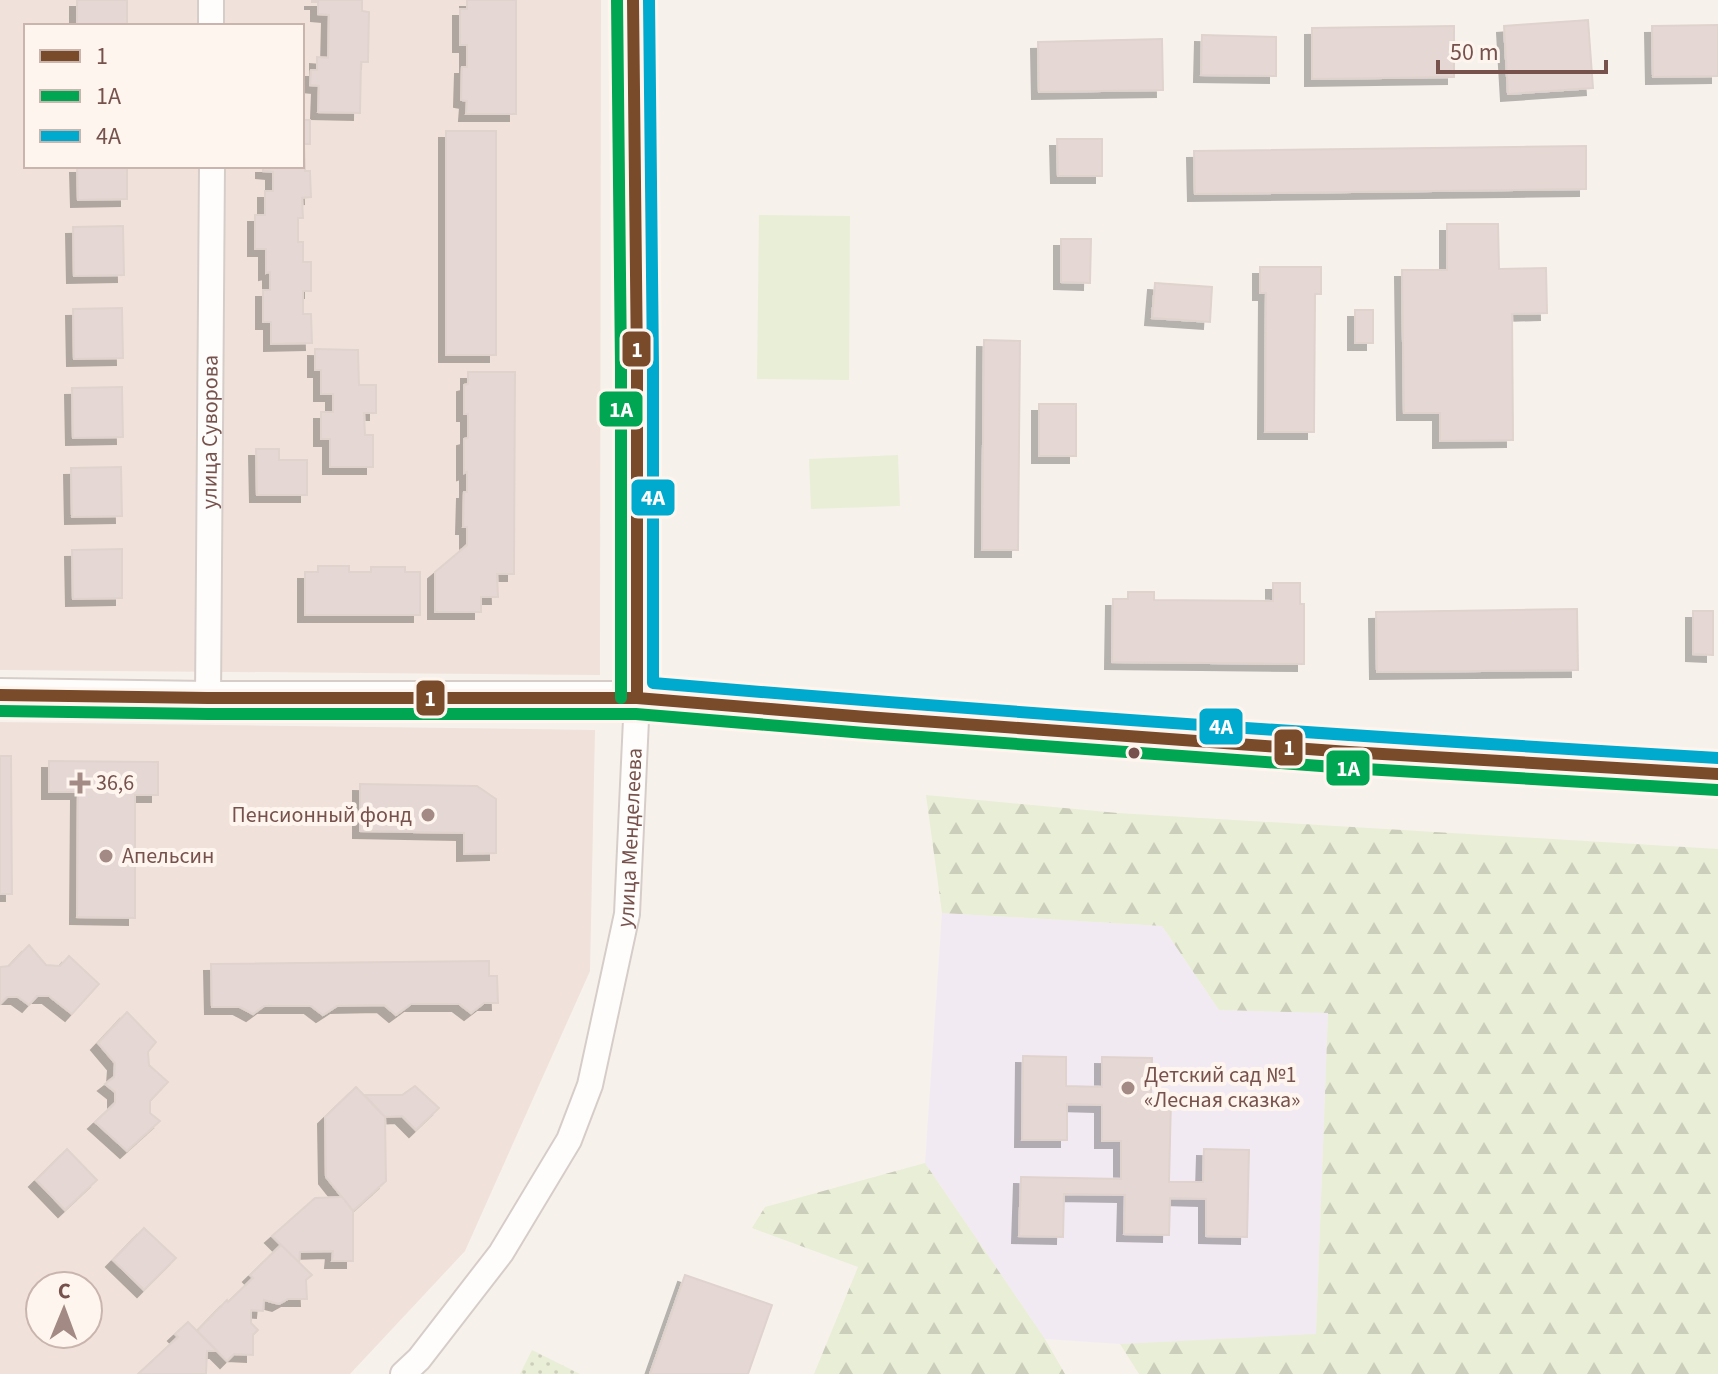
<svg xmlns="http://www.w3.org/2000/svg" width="1718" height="1374" font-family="'Source Sans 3',sans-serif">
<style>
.residential{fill:#f0e2da;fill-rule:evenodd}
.education{fill:#f2eaf3}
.forest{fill:url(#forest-firs)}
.park{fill:url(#park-dots)}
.pitch{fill:#e9eed7}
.building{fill:#e4d7d4;stroke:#e0d3ce;stroke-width:2;filter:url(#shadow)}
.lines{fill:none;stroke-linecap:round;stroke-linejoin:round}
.minor-casing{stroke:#d6cdc9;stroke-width:28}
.tertiary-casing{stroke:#d6cdc9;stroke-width:36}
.minor{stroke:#fefdfc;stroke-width:24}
.tertiary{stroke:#fefdfc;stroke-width:32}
.bus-1-casing{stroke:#fff5ef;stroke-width:18}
.bus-2-casing{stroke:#fff5ef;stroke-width:18}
.bus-3-casing{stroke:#fff5ef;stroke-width:18}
.bus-1{stroke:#7a4b2a;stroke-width:12}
.bus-2{stroke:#00a651;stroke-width:12}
.bus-3{stroke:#00a9ce;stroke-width:12}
.bus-dot{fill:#77524c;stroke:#fff5ef;stroke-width:3}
.poi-dot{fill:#a48a84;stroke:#fff5ef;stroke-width:3}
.labels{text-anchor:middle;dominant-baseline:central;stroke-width:8;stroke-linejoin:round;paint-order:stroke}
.street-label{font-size:22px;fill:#77524c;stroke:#fff5ef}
.poi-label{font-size:22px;fill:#77524c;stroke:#fff5ef;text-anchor:start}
.line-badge{stroke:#fff5ef;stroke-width:3}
.badge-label{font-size:22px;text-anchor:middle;font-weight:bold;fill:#fff}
</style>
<defs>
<pattern id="forest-firs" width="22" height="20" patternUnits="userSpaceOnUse" patternTransform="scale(2)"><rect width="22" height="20" fill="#e9eed7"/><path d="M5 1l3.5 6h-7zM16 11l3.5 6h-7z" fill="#cbceba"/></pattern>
<pattern id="park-dots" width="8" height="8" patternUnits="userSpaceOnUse" patternTransform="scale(2)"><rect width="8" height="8" fill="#e9eed7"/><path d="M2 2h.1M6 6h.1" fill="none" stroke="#cbceba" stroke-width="1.8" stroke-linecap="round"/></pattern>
<filter id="shadow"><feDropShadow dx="-7" dy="7" stdDeviation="0" flood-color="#0004"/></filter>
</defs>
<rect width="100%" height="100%" fill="#f7f1ec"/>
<g class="residential">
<path d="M0,0H601L600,675L0,670ZM26,26H302V166H26Z"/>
<path d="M0,722L595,730L590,971L465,1251L350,1374H0ZM40,1286H88V1334H40Z"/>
</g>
<polygon class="education" points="942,913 1162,926 1219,1010 1328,1012 1316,1335 1120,1344 1045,1339 925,1163"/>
<g class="forest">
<polygon points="926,795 1118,813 1718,849 1718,1374 1139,1374 1120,1344 1316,1334 1328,1013 1219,1010 1162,926 942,913"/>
<polygon points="925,1163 1045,1339 1065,1374 814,1374 858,1267 752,1228 765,1207"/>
</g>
<polygon class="park" points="532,1350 580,1374 520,1374"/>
<g class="pitch">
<polygon points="759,215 850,216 849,380 757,379"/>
<polygon points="898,455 900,506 811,509 809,459"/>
</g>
<g class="building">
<rect x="77" y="0" width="50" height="26"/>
<polygon points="312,0 362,0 362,11 369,12 368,62 361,62 360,113 318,112 319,86 310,85 311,70 317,70 317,57 328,58 329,15 318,14 318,2 312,2"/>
<polygon points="467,0 516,0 516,114 466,114 467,101 461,100 462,67 467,67 467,45 460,45 460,9 467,9"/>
<polygon points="1588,20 1593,88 1508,94 1504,26"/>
<polygon points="1718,25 1718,76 1653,77 1652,26"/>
<polygon points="1454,26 1454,77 1312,79 1312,28"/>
<polygon points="1202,35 1276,37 1276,76 1201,75"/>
<polygon points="1162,39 1163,90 1039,92 1038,42"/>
<polygon points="302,120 310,120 310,144 304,144 305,171 310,171 311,197 302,198 303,218 298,218 298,242 303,242 303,262 311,262 311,291 303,291 303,314 311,314 312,343 271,344 271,322 263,322 263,290 270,290 270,272 266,273 266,249 255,249 255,215 265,215 265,191 273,191 273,172 263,171 263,166 302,166"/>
<rect x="446" y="131" width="50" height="224"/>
<polygon points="1057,139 1102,139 1102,176 1058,176"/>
<polygon points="1586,146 1586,189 1195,194 1194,151"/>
<polygon points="77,166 127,166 127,199 78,200"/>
<polygon points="1447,224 1498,224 1499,269 1546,268 1547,313 1512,314 1513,440 1440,441 1440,413 1404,413 1402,270 1447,270"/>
<polygon points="123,226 124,275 74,276 73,227"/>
<polygon points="1061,239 1091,239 1090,283 1061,282"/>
<polygon points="1260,267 1321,267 1321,294 1315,294 1314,432 1265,432 1266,293 1260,293"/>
<polygon points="1155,283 1212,287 1210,322 1152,318"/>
<polygon points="122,308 123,358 74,359 73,309"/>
<rect x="1355" y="310" width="18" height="33"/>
<polygon points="984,340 1020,341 1018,550 982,550"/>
<polygon points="315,349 358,350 359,385 376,385 376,413 364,413 365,435 373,435 373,467 330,467 330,439 321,439 321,412 333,412 333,394 321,394 321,370 315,370"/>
<polygon points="468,372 515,372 514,574 497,574 498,597 481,597 481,612 435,612 435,572 467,545 467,527 463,527 464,492 467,492 467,472 464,473 464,439 468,438 468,414 464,414 464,385 468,384"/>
<polygon points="122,387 123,437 73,438 72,388"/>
<rect x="1039" y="404" width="37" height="52"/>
<polygon points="256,449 279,449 279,460 307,460 307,495 257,495"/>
<polygon points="121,467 122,516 72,517 71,468"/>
<polygon points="122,549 122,598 73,599 72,550"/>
<polygon points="318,566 349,566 349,572 371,572 371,567 405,567 405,572 420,572 420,615 305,615 305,572 318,572"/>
<polygon points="1273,583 1300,583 1300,604 1304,604 1304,664 1112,662 1113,599 1128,599 1128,592 1154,592 1154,600 1273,601"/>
<polygon points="1577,609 1578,670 1377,672 1376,612"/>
<polygon points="1693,611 1713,611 1713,655 1693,654"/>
<polygon points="0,756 11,756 12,894 0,894"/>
<polygon points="49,761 158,762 158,795 135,795 135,918 77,917 78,792 49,792"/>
<polygon points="360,784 477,786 496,799 496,853 464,854 464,833 360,831"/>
<polygon points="29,945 46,965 60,966 69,956 99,984 72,1014 49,996 37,996 29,1005 18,997 7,997 0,1004 0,967 9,966"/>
<polygon points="489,961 489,976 497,976 498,1003 484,1003 471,1013 459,1004 411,1004 396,1015 384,1005 337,1006 323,1015 311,1006 264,1006 253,1014 240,1007 212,1007 211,964"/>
<polygon points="127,1012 156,1042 148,1052 149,1065 168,1082 150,1101 150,1113 160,1121 127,1151 95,1122 115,1103 115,1092 105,1084 114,1077 115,1063 98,1043"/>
<polygon points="1023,1056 1066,1057 1066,1086 1102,1087 1102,1057 1152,1058 1151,1099 1171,1099 1169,1182 1203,1182 1204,1149 1249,1150 1247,1237 1206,1236 1206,1199 1170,1198 1169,1235 1124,1234 1125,1195 1064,1194 1063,1237 1019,1236 1021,1177 1121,1179 1121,1141 1102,1141 1102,1105 1067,1104 1067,1140 1022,1140"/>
<polygon points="415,1086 439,1108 416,1130 402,1116 385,1117 364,1095 402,1095"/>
<polygon points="356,1087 385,1117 386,1181 353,1211 326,1177 325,1117"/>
<polygon points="67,1149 97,1180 65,1210 36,1180"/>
<polygon points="342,1197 353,1211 353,1261 332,1261 333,1251 300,1252 299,1263 272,1236 315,1198"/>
<polygon points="144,1228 176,1258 144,1290 113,1260"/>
<polygon points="281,1245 312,1275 306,1280 307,1299 288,1299 279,1304 264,1300 263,1311 251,1310 251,1323 258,1330 253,1335 253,1355 234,1354 227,1361 197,1331 227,1300 228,1302 253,1278 250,1275"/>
<polygon points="685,1275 772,1305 748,1374 650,1374"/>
<polygon points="188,1322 217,1351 207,1351 206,1374 138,1374 178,1337 175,1334"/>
</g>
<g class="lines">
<defs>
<g id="minor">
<polyline points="211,0 211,26"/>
<path id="s1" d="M208,698L212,166"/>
<path id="s2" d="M403,1374L419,1359L501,1253L569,1140L590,1085L627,914L637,698"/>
</g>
<g id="tertiary">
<polyline points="633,0 637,366 637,698"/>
<polyline points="0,695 208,698 637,698 866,717 1349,752 1718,774"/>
</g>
</defs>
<use href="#minor" class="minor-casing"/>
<use href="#tertiary" class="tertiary-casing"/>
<use href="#minor" class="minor"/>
<use href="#tertiary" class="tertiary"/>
<defs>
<g id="bus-1">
<polyline points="633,0 637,366 637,698"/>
<polyline points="0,695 208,698 637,698 866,717 1349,752 1718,774"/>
</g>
<g id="bus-2">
<polyline points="617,0 621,366 621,698"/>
<polyline points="0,711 208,714 636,714 865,733 1348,768 1717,790"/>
</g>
<path id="bus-3" d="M649,0L653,366V683C1008,713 1363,737 1718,758"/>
</defs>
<use href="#bus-1" class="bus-1-casing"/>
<use href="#bus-2" class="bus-2-casing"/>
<use href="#bus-3" class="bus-3-casing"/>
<use href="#bus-1" class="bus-1"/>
<use href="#bus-2" class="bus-2"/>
<use href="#bus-3" class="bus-3"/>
</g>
<circle class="bus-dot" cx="1134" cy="753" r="7"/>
<g class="poi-dot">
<path d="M76 771h8v8h8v8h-8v8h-8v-8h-8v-8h8z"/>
<circle cx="428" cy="815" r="8"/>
<circle cx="106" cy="856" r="8"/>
<circle cx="1128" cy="1088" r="8"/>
</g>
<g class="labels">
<g class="street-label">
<text stroke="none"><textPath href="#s1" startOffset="266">улица Суворова</textPath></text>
<text stroke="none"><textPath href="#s2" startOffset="598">улица Менделеева</textPath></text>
</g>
<g class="poi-label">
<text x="96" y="783">36,6</text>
<text x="412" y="815" text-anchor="end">Пенсионный фонд</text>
<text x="122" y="856">Апельсин</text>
<text x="1144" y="1075">Детский сад №1<tspan x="1144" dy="25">«Лесная сказка»</tspan></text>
</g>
</g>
<g class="line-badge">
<rect x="621" y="330" width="31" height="38" rx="8" fill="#7a4b2a"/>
<rect x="598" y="390" width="46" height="38" rx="8" fill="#00a651"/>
<rect x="630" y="478" width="46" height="39" rx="8" fill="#00a9ce"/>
<rect x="415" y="679" width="31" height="38" rx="8" fill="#7a4b2a"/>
<rect x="1198" y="707" width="46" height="39" rx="8" fill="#00a9ce"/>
<rect x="1273" y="728" width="31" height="39" rx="8" fill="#7a4b2a"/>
<rect x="1325" y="749" width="46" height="38" rx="8" fill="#00a651"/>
</g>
<g class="badge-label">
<text x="637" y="357">1</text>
<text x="621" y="417">1А</text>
<text x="653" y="505">4А</text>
<text x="430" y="706">1</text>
<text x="1221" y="734">4А</text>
<text x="1289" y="755">1</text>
<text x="1348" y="776">1А</text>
</g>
<rect x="24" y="24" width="280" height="144" fill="#fff5ef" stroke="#c9b4ae" stroke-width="2"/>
<rect x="40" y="50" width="40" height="12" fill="#7a4b2a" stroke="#c9b4ae" stroke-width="2"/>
<text x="96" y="64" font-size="24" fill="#77524c">1</text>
<rect x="40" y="90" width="40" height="12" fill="#00a651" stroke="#c9b4ae" stroke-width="2"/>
<text x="96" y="104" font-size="24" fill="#77524c">1А</text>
<rect x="40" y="130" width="40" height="12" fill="#00a9ce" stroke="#c9b4ae" stroke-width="2"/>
<text x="96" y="144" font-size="24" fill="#77524c">4А</text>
<g transform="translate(64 1310) rotate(1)"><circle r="38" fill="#fff5ef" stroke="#c9b4ae" stroke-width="2"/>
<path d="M0-6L14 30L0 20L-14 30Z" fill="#a48a84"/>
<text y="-12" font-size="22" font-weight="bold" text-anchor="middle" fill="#77524c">С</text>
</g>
<path d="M1438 60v12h168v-12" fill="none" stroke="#77524c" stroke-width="4"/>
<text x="1450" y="60" font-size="24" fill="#77524c" stroke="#fff5ef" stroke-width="6" paint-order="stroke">50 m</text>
</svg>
